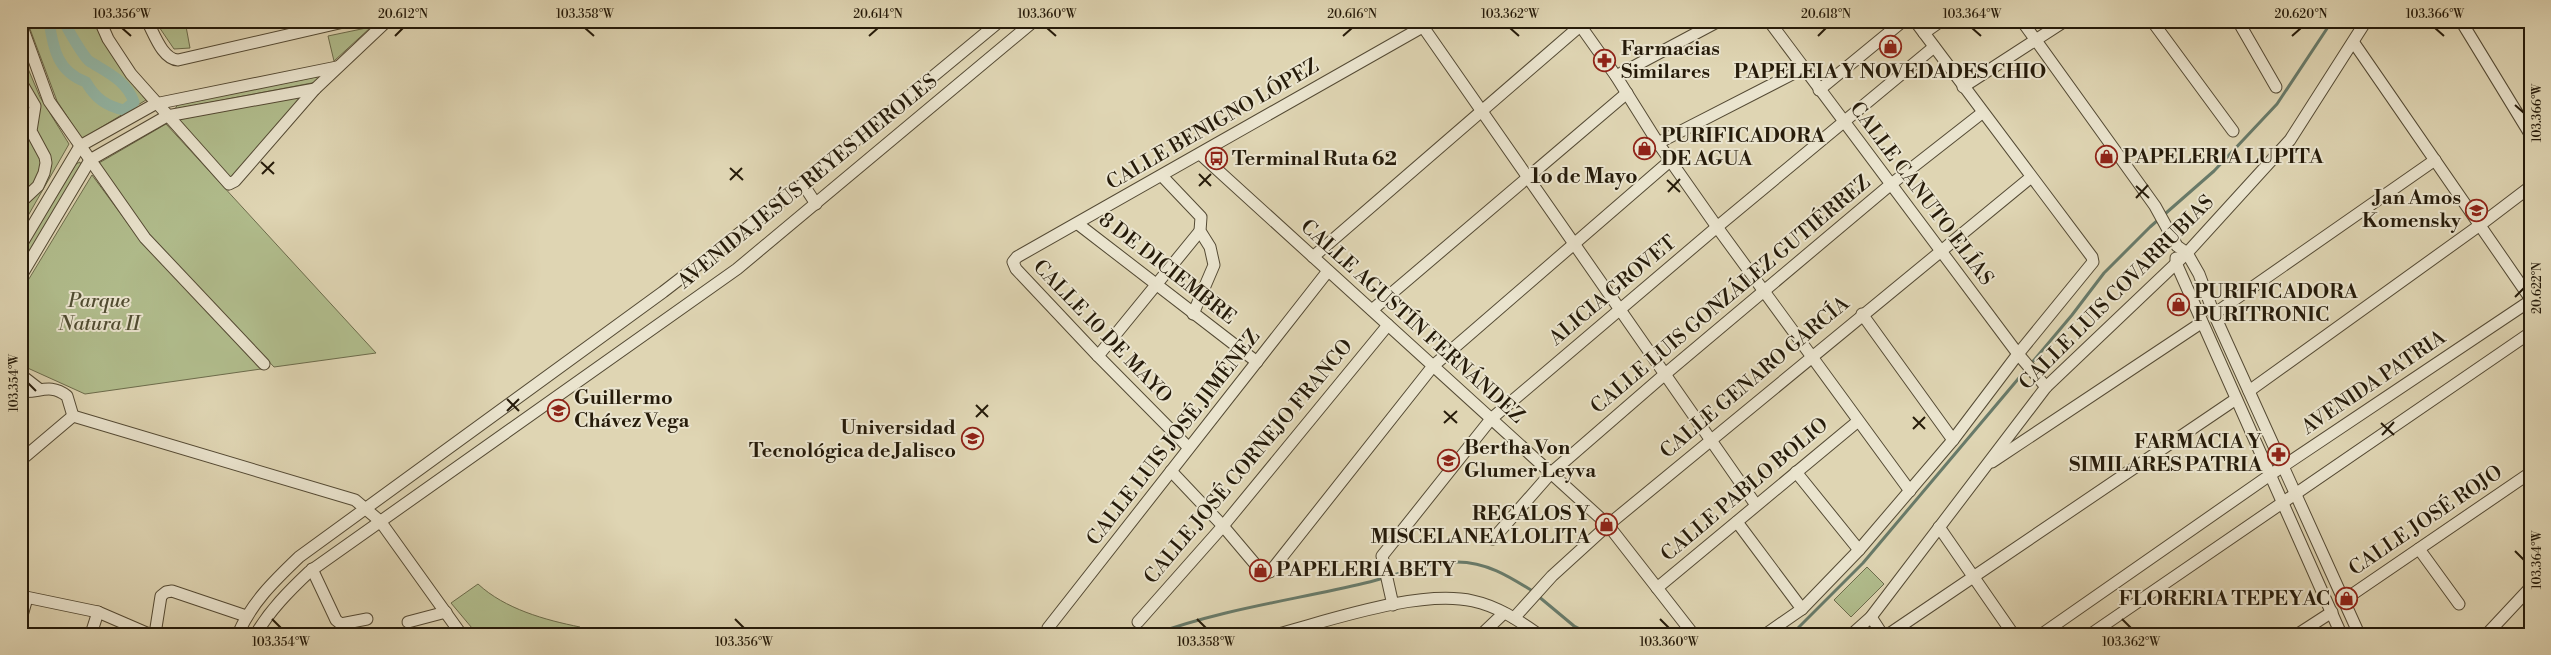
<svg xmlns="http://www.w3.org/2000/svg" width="2551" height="655" font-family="'Libre Bodoni',serif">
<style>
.green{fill:#b1bd8d;stroke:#6c6c4c}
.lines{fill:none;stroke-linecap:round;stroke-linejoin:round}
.stream{stroke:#687a69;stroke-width:3}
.canal{stroke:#94b9a9;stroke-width:11}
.minor-casing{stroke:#544a34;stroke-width:13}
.minor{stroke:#eae4ce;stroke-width:11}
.ticks{fill:none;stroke:#261b0a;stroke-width:2}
.labels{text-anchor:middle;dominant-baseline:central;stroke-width:4;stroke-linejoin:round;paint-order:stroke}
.poi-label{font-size:20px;font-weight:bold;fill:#261b0a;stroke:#eae4ce;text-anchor:start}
.street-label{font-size:20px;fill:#261b0a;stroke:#eae4ce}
.park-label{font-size:20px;font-style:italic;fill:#504c31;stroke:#eae4ce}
.neighbourhood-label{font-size:21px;font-weight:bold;fill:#261b0a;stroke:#eae4ce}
.neatline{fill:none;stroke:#261b0a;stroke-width:2}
.ticks-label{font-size:12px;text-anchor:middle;fill:#261b0a}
</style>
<rect width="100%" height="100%" fill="#dfd5b3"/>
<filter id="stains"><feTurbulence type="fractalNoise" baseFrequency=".004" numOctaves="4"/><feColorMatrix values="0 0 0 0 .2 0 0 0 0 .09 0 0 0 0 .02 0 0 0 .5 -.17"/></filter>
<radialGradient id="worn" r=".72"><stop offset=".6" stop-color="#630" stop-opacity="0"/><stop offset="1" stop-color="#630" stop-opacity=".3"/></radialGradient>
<g class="green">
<polygon points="27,21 94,21 115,60 146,100 82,139 57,101"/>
<polygon points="155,21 185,21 190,48 174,49"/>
<polygon points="371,27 334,61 328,36"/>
<polygon points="21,52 40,97 69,144 21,228"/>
<polygon points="316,77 320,80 317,82 175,109 178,104"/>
<polygon points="303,95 229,181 177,120"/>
<polygon points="166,124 376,353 274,367 149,234 99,163"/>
<polygon points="80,162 81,166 21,266 21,255 76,164"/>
<polygon points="92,175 140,240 261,369 85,394 21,365 21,292"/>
<polygon points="1867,567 1884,584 1851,617 1834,600"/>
<path d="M478,584C505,609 545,620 580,627L581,634H477L451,603Z"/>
</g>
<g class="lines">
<g class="stream">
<polyline points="1538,596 1574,626 1590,634"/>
<path d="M1155,634C1223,609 1294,600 1365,583C1395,576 1426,562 1457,562C1487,562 1510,577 1534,592"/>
<polyline points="1786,634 1797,629 1863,563 2072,315 2104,273 2150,227 2214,171 2277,104 2332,21"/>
</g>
<path class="canal" d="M49,21C53,49 58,72 86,82C95,98 106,106 124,110L134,102C126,80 108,73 89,61C84,57 67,29 64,21"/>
<defs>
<g id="minor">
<polyline points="100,21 108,39 131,74 229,184 235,181 315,89 387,21"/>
<path d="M147,21C154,33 162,59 178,60L348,21"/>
<polyline points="1419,21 1756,505"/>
<polyline points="1577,21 1616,76 1658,143 1717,227 1910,491"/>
<polyline points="1769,21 2018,354 2046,387"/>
<polyline points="2022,21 2155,206 2177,246 2187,253 2199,274 2214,314 2359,634"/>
<polyline points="2152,21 2233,131"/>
<polyline points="2238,21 2276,87"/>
<polyline points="2461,21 2530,134"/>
<polyline points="21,24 49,101 145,238 264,364"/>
<polyline points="1924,33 1941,21"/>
<polyline points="2354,43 2530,298"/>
<polyline points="1616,76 1719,21"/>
<polyline points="21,82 35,106 31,131 45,157 46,163 44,173 38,186 21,202"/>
<polyline points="1963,87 2065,21"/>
<polyline points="1819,90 1903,21"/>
<polyline points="1658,143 1804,68"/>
<polyline points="1200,154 1608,525 1693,634"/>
<polyline points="1162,176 1201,217 1200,231 1210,247 1214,265 1193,314"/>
<polyline points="803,184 816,204"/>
<polyline points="1078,224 1257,362"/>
<polyline points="21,245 80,146 155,104 337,67"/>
<polyline points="1313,257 1580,26"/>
<polyline points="2176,258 2176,263 2341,634"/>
<polyline points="21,276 90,160 167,116 315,89"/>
<polyline points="1372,310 1627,93"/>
<polyline points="1862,314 1953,440"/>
<polyline points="2214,314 2435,160"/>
<polyline points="1098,356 1200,231"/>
<polyline points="21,375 39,389"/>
<path d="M21,391C38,394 49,382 67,396L73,416"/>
<polyline points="2249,391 2480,225 2530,187"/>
<polyline points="73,416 355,500 380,521 461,634"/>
<polyline points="1188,447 1098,356 1016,269 1013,262 1017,257 1433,21"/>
<polyline points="21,460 73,416"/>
<polyline points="1992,462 2201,323"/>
<polyline points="1171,471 1223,526 1261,571 1270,572 1433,366 1671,160"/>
<polyline points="1796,472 1859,550"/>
<polyline points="1737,522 1802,609"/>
<polyline points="1939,527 2013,634"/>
<polyline points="1493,539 1551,473 1664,375 1890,185 1982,113"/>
<polyline points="2419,549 2459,604"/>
<polyline points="312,569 336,620 341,624 367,619"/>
<polyline points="1657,588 1857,422"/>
<polyline points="21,596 98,612 149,634"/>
<polyline points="2344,600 2530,473"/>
<polyline points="1393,605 1382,556 1491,419 1717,227 1934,47"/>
<polyline points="1871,617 1882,634"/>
<polyline points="1514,618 1552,576 1608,525 2030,178"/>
<polyline points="21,619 27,598"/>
<polyline points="408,622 446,612"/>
<polyline points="1138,622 1223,526 1388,325"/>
<polyline points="1048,628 1328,271"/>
<polyline points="91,634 98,612"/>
<polyline points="155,634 161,596 166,592 172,591 246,616"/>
<path d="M238,634C252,602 274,581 299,557L663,292L803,184L1000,21"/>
<path d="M256,634C270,610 289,591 309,572L737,269L1034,21"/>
<path d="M1278,634C1331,620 1420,589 1473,601C1497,606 1518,620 1538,634"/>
<polyline points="1482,634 1504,613"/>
<polyline points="1766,634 1802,609 1859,550 1953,440 2018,354 2093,262 2092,257 1915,21"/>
<polyline points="1852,634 1871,617 2046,387 2187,253 2290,140 2366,21"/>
<polyline points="1889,634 2236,399"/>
<polyline points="2042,634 2270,475 2530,301"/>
<polyline points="2091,634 2530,333"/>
<polyline points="2298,634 2332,612"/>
<polyline points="2487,634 2530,588"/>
</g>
</defs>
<use href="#minor" class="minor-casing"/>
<use href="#minor" class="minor"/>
</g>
<path class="ticks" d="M122,28L131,36M585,28L594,36M1047,28L1056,36M1510,28L1519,36M1972,28L1981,36M2435,28L2444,36M395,36L403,28M869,36L878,28M1343,36L1352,28M1818,36L1826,28M2292,36L2301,28M2515,105L2524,113M261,162L274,174M730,168L743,180M262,174L274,162M1199,174L1211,186M730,180L742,168M1667,180L1680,192M1199,186L1211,174M2136,186L2149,198M1668,192L1680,179M2136,198L2148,185M2515,297L2524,288M28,383L36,391M507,399L519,411M976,405L988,417M507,411L519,399M1444,411L1457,423M976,417L988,405M1913,417L1925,429M1444,423L1457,411M2381,423L2394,435M1913,429L1925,417M2382,435L2394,422M2515,551L2524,560M272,619L281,628M735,619L744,628M1197,619L1206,628M1660,619L1669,628M2122,619L2131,628"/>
<defs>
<symbol id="shop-ring" viewBox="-11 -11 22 22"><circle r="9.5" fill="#eae4ce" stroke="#8f2418" stroke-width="1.5"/><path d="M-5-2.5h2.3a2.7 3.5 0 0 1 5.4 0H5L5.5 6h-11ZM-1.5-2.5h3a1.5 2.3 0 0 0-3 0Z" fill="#8f2418"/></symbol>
<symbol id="pharmacy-ring" viewBox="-11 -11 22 22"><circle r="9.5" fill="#eae4ce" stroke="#8f2418" stroke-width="1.5"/><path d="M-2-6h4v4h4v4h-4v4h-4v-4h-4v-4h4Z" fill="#8f2418"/></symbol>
<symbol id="bus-ring" viewBox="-11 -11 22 22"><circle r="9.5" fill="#eae4ce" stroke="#8f2418" stroke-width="1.5"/><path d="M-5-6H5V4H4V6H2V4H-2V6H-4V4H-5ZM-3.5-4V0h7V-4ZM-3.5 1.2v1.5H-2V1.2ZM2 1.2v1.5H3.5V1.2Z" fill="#8f2418"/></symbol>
<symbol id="school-ring" viewBox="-11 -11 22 22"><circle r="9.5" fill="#eae4ce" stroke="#8f2418" stroke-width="1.5"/><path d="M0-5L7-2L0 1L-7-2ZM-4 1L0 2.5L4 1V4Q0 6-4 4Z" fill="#8f2418"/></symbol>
<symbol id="university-ring" viewBox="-11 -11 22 22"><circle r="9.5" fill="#eae4ce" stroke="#8f2418" stroke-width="1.5"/><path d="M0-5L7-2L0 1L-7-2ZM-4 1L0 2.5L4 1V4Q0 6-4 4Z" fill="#8f2418"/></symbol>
</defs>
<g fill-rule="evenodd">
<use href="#shop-ring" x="1878" y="34" width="25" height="25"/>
<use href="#pharmacy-ring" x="1592" y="48" width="25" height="25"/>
<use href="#shop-ring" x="1632" y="136" width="25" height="25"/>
<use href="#shop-ring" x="2094" y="144" width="25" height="25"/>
<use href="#bus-ring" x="1204" y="146" width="25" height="25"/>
<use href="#school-ring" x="2464" y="198" width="25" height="25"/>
<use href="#shop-ring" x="2166" y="292" width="25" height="25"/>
<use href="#school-ring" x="546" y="398" width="25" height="25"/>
<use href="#university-ring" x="960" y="426" width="25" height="25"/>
<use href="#pharmacy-ring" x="2266" y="442" width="25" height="25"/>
<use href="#school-ring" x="1436" y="448" width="25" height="25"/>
<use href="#shop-ring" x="1594" y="512" width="25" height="25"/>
<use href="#shop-ring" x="1248" y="558" width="25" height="25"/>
<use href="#shop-ring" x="2334" y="586" width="25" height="25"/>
</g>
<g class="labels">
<g class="poi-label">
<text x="1621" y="49">Farmacias<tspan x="1621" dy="23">Similares</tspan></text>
<text x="1890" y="72" text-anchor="middle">PAPELEIA Y NOVEDADES CHIO</text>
<text x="1661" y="136">PURIFICADORA<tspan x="1661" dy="23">DE AGUA</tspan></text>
<text x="2123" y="157">PAPELERIA LUPITA</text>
<text x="1232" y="159">Terminal Ruta 62</text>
<text x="2461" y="198" text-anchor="end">Jan Amos<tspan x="2461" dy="23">Komensky</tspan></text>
<text x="2194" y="292">PURIFICADORA<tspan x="2194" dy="23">PURITRONIC</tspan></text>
<text x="574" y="398">Guillermo<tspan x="574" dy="23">Chávez Vega</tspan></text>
<text x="956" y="428" text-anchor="end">Universidad<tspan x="956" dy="23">Tecnológica de Jalisco</tspan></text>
<text x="2262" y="442" text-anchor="end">FARMACIA Y<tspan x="2262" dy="23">SIMILARES PATRIA</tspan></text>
<text x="1464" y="448">Bertha Von<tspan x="1464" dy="23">Glumer Leyva</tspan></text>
<text x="1590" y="514" text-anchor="end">REGALOS Y<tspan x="1590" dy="23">MISCELANEA LOLITA</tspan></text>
<text x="1276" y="570">PAPELERIA BETY</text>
<text x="2330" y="599" text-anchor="end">FLORERIA TEPEYAC</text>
</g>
<g class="street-label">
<text transform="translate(1213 125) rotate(-30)">CALLE BENIGNO LÓPEZ</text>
<text transform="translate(808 182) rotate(-39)">AVENIDA JESÚS REYES HEROLES</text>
<text transform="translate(1921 194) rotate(53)">CALLE CANUTO ELÍAS</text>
<text transform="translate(1167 269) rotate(38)">8 DE DICIEMBRE</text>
<text transform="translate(1613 291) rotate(-40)">ALICIA GROVET</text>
<text transform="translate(2117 293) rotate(-45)">CALLE LUIS COVARRUBIAS</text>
<text transform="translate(1731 295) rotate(-40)">CALLE LUIS GONZÁLEZ GUTIÉRREZ</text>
<text transform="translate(1412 322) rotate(42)">CALLE AGUSTÍN FERNÁNDEZ</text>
<text transform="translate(1102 332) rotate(46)">CALLE 10 DE MAYO</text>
<text transform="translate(1755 378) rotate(-40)">CALLE GENARO GARCÍA</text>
<text transform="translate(2374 383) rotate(-34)">AVENIDA PATRIA</text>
<text transform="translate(1174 438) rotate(-52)">CALLE LUIS JOSÉ JIMÉNEZ</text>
<text transform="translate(1249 462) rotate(-50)">CALLE JOSÉ CORNEJO FRANCO</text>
<text transform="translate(1745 490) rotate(-40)">CALLE PABLO BOLIO</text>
<text transform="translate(2426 521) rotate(-34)">CALLE JOSÉ ROJO</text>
</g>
<g class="park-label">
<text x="99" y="301">Parque<tspan x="99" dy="23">Natura II</tspan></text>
</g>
<g class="neighbourhood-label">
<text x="1584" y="177">1o de Mayo</text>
</g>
</g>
<rect width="2551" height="655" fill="none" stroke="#dfd5b3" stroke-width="55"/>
<rect x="28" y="28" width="2496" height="600" class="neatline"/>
<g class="ticks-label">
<text x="122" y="18">103.356°W</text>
<text x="403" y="18">20.612°N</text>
<text x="585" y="18">103.358°W</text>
<text x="878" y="18">20.614°N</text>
<text x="1047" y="18">103.360°W</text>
<text x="1352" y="18">20.616°N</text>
<text x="1510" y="18">103.362°W</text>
<text x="1826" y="18">20.618°N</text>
<text x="1972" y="18">103.364°W</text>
<text x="2301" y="18">20.620°N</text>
<text x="2435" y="18">103.366°W</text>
<text transform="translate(2537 113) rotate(-90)" y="4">103.366°W</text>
<text transform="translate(2537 288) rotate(-90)" y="4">20.622°N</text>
<text transform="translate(14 383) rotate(-90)" y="4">103.354°W</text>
<text transform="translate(2537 560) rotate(-90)" y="4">103.364°W</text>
<text x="281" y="646">103.354°W</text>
<text x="744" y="646">103.356°W</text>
<text x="1206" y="646">103.358°W</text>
<text x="1669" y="646">103.360°W</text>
<text x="2131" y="646">103.362°W</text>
</g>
<rect width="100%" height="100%" filter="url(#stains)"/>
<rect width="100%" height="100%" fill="url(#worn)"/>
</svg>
